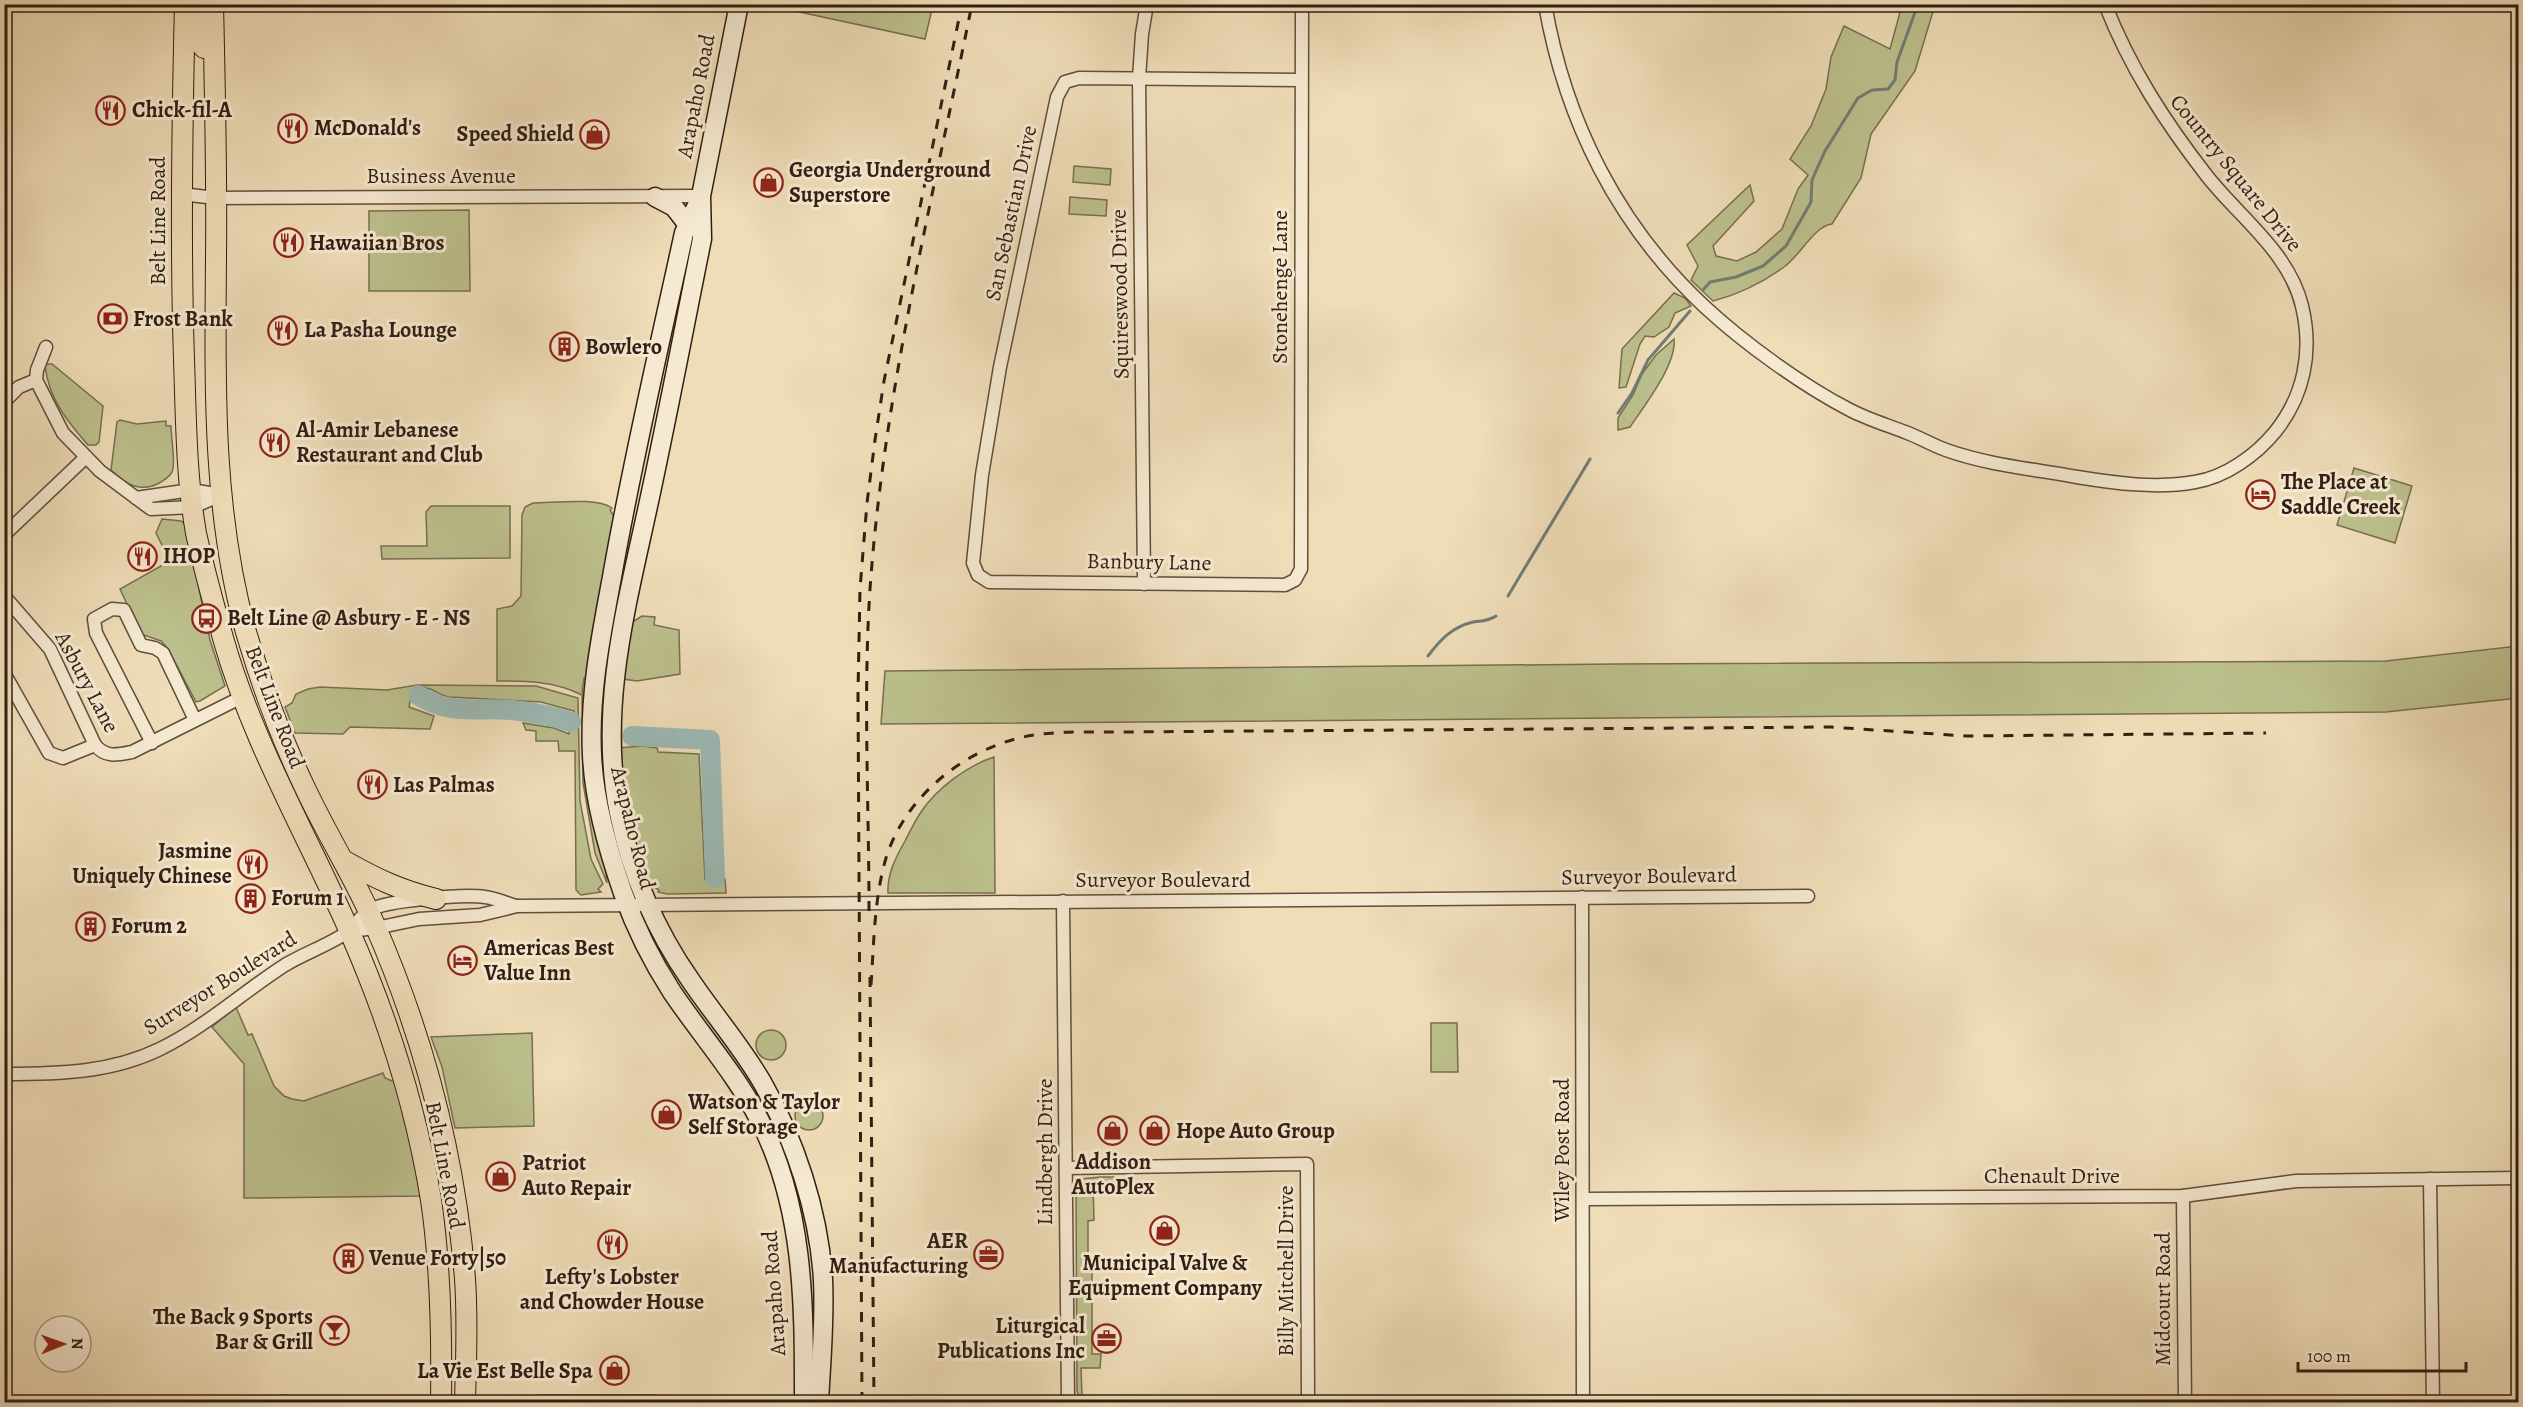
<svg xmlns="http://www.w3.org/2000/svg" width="2523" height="1407" font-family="Alegreya,serif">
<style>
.green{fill:#bcc08d;stroke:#766f50;stroke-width:1.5}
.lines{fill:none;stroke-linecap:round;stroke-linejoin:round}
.stream{stroke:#717c75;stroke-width:3}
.river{stroke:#9cbab6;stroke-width:20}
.street-casing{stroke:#604e3c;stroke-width:15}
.secondary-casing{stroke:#311e13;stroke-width:21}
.primary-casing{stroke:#311e13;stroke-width:22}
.street{stroke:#f5e9d1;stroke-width:12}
.secondary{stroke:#f5e9d1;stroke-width:18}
.primary{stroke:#efddb8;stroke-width:20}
.rail{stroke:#311e13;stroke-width:3;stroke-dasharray:10 10;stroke-linecap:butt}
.labels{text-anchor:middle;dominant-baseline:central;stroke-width:6;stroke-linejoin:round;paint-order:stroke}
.street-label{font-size:22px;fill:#311e13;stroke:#f5e9d1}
.poi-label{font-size:22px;font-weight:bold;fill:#311e13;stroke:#f5e9d1;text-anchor:start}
</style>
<rect width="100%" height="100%" fill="#efddb8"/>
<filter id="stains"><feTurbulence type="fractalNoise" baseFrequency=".00333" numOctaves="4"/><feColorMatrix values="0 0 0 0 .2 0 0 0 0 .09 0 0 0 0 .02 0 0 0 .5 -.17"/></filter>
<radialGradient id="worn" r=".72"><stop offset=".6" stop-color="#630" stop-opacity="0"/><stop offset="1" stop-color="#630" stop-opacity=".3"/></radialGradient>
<g class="green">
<polygon points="767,5 933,4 933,5 925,39"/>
<path d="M1902,5H1935L1915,71L1871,134L1861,178L1832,224C1814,226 1800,256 1784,267C1762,283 1740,294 1713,301L1691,280L1698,266L1687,245L1750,185L1754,201L1713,246L1716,256L1737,261L1756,252L1782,229L1798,189L1808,175L1790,159L1811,126L1826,89L1831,57L1844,26L1890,49Z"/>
<polygon points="1074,166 1111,169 1110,185 1073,182"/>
<polygon points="1070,197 1107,200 1106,216 1069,214"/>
<polygon points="469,210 470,291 369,291 369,211"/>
<polygon points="1674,293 1685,298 1691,306 1675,313 1669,327 1654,337 1645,336 1640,344 1626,387 1619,388 1622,349"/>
<path d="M1674,339C1677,364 1644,406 1630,427L1618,430V418L1633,395L1642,374L1656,355Z"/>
<path d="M47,364H52L103,406L99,442L96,445H88C67,421 49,399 45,366Z"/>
<path d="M120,420L137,424L166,421V426H171C171,437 175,458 173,469C172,475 166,479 161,482C141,494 125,484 111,470L117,422Z"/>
<polygon points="2354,468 2412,486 2395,543 2337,525"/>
<path d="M533,503C553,503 597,497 612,508L610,510L613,515L615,514L587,677L584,678L582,692L587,698L607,883L595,853L583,783L582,695C554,681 527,681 497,681V609L512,606L521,596L522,515L525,507Z"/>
<polygon points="431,506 510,506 510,558 382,559 381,546 427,546 426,512"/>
<polygon points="162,519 181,521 185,524 210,640 225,686 200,701 196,702 168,649 161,641 141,634 120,589 170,561 156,533"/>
<polygon points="642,616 655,617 654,625 679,630 680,674 637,681 623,679 630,627 634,621"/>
<polygon points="2518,646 2518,698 2386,712 881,724 885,671 1616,664 2386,661"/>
<path d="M417,685L536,686L578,698L580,801L591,859L603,884L598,889L601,892L581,895L576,890L575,751H559L558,741H536V731L526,730L523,723L554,728L569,734L574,711L541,702L449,697C437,695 432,686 419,687L411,696L409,707L434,716L430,729L350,727L343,734L295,733L285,707L292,703L296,694L308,689L320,687L387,690Z"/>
<polygon points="643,746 657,748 658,752 699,754 705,879 725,879 726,893 667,894 658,892 659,890 654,887 652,888 648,886 634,851 618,748"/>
<path d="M994,757L995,893H888C887,874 896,857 905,841C910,831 915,821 921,812C937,788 967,766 994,757Z"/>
<polygon points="236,1007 248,1035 252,1034 274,1086 284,1096 292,1099 304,1101 383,1073 385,1078 392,1081 397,1079 422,1196 244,1198 244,1064 212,1027"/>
<polygon points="1431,1023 1457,1023 1458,1072 1431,1072"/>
<circle cx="771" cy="1045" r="15"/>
<polygon points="532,1033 534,1126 455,1128 442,1067 431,1037"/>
<circle cx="809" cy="1116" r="14"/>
<polygon points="1101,1177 1120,1177 1120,1182 1093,1182 1094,1220 1088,1221 1088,1271 1092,1272 1092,1354 1101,1354 1100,1368 1081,1368 1082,1396 1079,1396 1077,1391 1076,1189 1080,1179"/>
</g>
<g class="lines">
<g class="stream">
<polyline points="1703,290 1710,282 1736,277 1763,266 1786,246 1811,202 1812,180 1825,151 1858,98 1872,90 1888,89 1895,80 1897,62 1918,4"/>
<polyline points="1618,413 1632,393 1648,360 1690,311"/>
<polyline points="1508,596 1590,459"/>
<path d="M1428,656C1440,640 1452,627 1473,622C1481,621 1489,621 1496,616"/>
</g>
<g class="river">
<path d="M418,695C451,716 475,707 512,710C531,712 552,716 571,722"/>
<polyline points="632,736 710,740 715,878"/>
</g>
<defs>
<g id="street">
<path d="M1545,4C1565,121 1618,226 1705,307C1745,344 1802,385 1850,410C1867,419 1887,425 1905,432C1919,437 1932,445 1946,450C1988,465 2033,469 2077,477C2114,483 2157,489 2195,482C2226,477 2256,455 2275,432C2304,396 2313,352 2302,306C2289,252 2240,218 2207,176C2165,122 2130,68 2105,4"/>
<polyline points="1301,80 1079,78 1065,82 1057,97 1000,367 982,475 973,563 978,575 989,582 1285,585 1295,580 1301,569 1302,4"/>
<polyline points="181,194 216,198 701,196"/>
<polyline points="46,347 37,370 36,380 63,433 100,471 151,509 193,507 221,495"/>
<polyline points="4,402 19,387 36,380"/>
<polyline points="136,498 191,490 221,495"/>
<polyline points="4,535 86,457"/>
<polyline points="1144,584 1139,78 1142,34 1147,4"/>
<path d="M4,596L50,649L95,745C106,758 117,755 132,752L242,697"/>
<polyline points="4,673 49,753 63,758 95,745"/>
<polyline points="152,743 96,633 94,619 112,609 124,610 141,645 155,648 163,653 195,720"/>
<polyline points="1582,897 1583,1402"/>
<polyline points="1063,901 1068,1402"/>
<polyline points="349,931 376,928 419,919 480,915 517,906 1808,896"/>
<path d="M4,1074C58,1074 111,1073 160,1049C205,1027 243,992 285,965C305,953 331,944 349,931C356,925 361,916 368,911C384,900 465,894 485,897C495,898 506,903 516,906"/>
<polyline points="1066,1168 1307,1164 1308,1402"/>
<polyline points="2430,1179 2433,1402"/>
<polyline points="2183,1196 2185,1402"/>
<polyline points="1584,1199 2183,1196 2296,1181 2518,1178"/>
<polyline points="284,1402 287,1402"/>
<polyline points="540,1402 656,1402"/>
</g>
<g id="secondary">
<path d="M739,4L701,196L702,239C685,323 669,408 651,492C629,597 597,705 619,813C631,873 656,931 691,981C714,1015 741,1046 762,1082C795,1140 819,1212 823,1280C825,1321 821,1362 819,1402"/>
<polyline points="655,197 674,207 688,225"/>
<path d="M699,201L684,233C659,348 632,462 612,577C601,636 589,694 592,755C594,800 608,850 623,893C635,927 652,961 672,992C701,1035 735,1073 759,1119C805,1208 804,1306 804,1402"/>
</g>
<g id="primary">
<path d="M185,4C182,123 180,241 184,359C186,417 186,476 196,533C203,566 214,605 223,638C252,741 306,833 349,930C387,1016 416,1107 431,1200C441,1267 442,1335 441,1402"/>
<polyline points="198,4 200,43 204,48 214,50"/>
<path d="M213,4C215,89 217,173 216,258C215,383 212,510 246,632C262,687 283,743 308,794C329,838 355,879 374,923C424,1037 455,1156 465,1279C468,1320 466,1362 465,1402"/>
<path d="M343,860C375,878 399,890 436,899"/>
</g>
</defs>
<use href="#street" class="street-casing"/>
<use href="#secondary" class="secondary-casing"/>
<use href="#primary" class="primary-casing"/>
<use href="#street" class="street"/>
<use href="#secondary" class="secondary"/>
<use href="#primary" class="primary"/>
<g class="rail">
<path d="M869,911C869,804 863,695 870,589C884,391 933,198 972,4"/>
<polyline points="870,977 874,1402"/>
<path d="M871,985C874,943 874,899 886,858C906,794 969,745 1034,735C1061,731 1090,732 1117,732L1830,727L1966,736L2266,733"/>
<polyline points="862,1402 858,693 860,589 867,503 875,440 884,381 962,4"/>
</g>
</g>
<defs>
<symbol id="restaurant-ring" viewBox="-11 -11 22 22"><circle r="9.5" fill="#f5e9d1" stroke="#8f2418" stroke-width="1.5"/><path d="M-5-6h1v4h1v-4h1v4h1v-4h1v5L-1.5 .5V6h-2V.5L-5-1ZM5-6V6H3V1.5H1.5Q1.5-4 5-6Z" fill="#8f2418"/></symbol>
<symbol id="shop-ring" viewBox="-11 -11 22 22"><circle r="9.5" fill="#f5e9d1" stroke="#8f2418" stroke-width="1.5"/><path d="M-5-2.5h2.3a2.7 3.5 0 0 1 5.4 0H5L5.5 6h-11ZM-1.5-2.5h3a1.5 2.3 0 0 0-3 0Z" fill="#8f2418"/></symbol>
<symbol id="bank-ring" viewBox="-11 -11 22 22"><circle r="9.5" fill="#f5e9d1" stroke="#8f2418" stroke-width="1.5"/><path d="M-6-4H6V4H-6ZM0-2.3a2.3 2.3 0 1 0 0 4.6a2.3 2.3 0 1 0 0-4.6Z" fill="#8f2418"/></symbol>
<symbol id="building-ring" viewBox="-11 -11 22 22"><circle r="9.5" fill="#f5e9d1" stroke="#8f2418" stroke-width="1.5"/><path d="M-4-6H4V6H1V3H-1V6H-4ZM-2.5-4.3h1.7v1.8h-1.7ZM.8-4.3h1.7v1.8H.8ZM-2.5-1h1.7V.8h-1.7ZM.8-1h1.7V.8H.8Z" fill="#8f2418"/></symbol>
<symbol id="hotel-ring" viewBox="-11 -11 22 22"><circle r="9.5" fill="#f5e9d1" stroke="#8f2418" stroke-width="1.5"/><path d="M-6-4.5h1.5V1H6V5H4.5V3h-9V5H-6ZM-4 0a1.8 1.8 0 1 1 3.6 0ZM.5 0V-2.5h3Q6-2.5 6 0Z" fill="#8f2418"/></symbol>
<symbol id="bus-ring" viewBox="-11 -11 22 22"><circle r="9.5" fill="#f5e9d1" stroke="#8f2418" stroke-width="1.5"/><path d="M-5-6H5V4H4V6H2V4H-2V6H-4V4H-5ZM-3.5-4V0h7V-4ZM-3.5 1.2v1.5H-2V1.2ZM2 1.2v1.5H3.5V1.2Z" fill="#8f2418"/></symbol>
<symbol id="office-ring" viewBox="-11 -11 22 22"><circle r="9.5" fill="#f5e9d1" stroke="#8f2418" stroke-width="1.5"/><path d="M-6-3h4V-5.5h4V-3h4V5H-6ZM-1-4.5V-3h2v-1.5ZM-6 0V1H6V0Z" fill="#8f2418"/></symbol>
<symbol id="bar-ring" viewBox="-11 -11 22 22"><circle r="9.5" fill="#f5e9d1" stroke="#8f2418" stroke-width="1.5"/><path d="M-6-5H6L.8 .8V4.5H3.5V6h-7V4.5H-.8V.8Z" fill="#8f2418"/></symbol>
</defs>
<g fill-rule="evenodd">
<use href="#restaurant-ring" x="94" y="94" width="33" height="33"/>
<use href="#restaurant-ring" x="276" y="112" width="33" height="33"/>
<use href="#shop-ring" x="578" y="118" width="33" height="33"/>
<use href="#shop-ring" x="752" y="166" width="33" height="33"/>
<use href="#restaurant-ring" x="272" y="226" width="33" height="33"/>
<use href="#bank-ring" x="96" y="302" width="33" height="33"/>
<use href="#restaurant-ring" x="266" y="314" width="33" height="33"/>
<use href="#building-ring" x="548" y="330" width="33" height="33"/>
<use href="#restaurant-ring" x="258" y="426" width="33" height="33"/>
<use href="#hotel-ring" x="2244" y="478" width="33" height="33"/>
<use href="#restaurant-ring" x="126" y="540" width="33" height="33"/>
<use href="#bus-ring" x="190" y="602" width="33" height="33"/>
<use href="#restaurant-ring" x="356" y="768" width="33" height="33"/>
<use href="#restaurant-ring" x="236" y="848" width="33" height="33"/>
<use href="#building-ring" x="234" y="882" width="33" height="33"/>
<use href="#building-ring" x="74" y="910" width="33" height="33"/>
<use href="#hotel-ring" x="446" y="944" width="33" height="33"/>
<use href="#shop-ring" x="650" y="1098" width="33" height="33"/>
<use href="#shop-ring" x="1096" y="1114" width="33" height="33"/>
<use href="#shop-ring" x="1138" y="1114" width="33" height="33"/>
<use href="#shop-ring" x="484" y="1160" width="33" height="33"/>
<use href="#shop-ring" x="1148" y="1214" width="33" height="33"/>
<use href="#restaurant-ring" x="596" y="1228" width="33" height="33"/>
<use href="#office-ring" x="972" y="1238" width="33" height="33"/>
<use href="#building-ring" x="332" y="1242" width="33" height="33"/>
<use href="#bar-ring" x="318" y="1314" width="33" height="33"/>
<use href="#office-ring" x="1090" y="1322" width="33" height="33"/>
<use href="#shop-ring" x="598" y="1354" width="33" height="33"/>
</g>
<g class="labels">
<g class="street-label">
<text transform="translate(696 96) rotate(-79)">Arapaho Road</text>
<text transform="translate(2236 173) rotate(51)">Country Square Drive</text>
<text x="441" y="176">Business Avenue</text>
<text transform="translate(1011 213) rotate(-78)">San Sebastian Drive</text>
<text transform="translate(158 221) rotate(-90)">Belt Line Road</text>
<text transform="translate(1280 287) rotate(-90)">Stonehenge Lane</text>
<text transform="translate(1120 294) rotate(-91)">Squireswood Drive</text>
<text transform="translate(1149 562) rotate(1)">Banbury Lane</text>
<text transform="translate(87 682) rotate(62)">Asbury Lane</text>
<text transform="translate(275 707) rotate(69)">Belt Line Road</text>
<text transform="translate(633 828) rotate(76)">Arapaho Road</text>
<text transform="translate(1649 876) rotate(-1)">Surveyor Boulevard</text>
<text x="1163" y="880">Surveyor Boulevard</text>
<text transform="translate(220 983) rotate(-32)">Surveyor Boulevard</text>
<text transform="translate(1562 1150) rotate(-90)">Wiley Post Road</text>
<text transform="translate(1045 1152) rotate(-90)">Lindbergh Drive</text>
<text transform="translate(445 1165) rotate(79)">Belt Line Road</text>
<text x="2052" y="1176">Chenault Drive</text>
<text transform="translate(1286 1271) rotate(-90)">Billy Mitchell Drive</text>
<text transform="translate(774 1293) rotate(-94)">Arapaho Road</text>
<text transform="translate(2163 1299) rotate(-90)">Midcourt Road</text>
</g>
<g class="poi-label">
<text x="132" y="110">Chick-fil-A</text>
<text x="314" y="128">McDonald's</text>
<text x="574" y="134" text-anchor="end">Speed Shield</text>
<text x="789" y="170">Georgia Underground<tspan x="789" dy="25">Superstore</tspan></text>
<text x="309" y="243">Hawaiian Bros</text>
<text x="133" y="319">Frost Bank</text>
<text x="304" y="330">La Pasha Lounge</text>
<text x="585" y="347">Bowlero</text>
<text x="296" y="430">Al-Amir Lebanese<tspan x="296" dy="25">Restaurant and Club</tspan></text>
<text x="2281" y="482">The Place at<tspan x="2281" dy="25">Saddle Creek</tspan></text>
<text x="163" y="556">IHOP</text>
<text x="227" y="618">Belt Line @ Asbury - E - NS</text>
<text x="393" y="785">Las Palmas</text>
<text x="232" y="851" text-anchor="end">Jasmine<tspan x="232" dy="25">Uniquely Chinese</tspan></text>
<text x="271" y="898">Forum 1</text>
<text x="111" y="926">Forum 2</text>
<text x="484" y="948">Americas Best<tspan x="484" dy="25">Value Inn</tspan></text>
<text x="688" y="1102">Watson &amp; Taylor<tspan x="688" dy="25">Self Storage</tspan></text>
<text x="1176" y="1131">Hope Auto Group</text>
<text x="1113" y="1162" text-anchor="middle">Addison<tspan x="1113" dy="25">AutoPlex</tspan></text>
<text x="522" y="1163">Patriot<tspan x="522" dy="25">Auto Repair</tspan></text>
<text x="968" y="1241" text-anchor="end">AER<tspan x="968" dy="25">Manufacturing</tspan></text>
<text x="369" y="1258">Venue Forty|50</text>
<text x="1165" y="1263" text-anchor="middle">Municipal Valve &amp;<tspan x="1165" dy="25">Equipment Company</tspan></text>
<text x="612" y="1277" text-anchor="middle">Lefty's Lobster<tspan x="612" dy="25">and Chowder House</tspan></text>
<text x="313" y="1317" text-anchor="end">The Back 9 Sports<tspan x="313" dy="25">Bar &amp; Grill</tspan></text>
<text x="1085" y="1326" text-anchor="end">Liturgical<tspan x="1085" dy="25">Publications Inc</tspan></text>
<text x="593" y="1371" text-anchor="end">La Vie Est Belle Spa</text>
</g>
</g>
<rect width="2523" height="1407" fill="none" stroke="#efddb8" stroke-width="24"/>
<rect x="6" y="6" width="2511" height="1395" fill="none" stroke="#311e13" stroke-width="3"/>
<rect x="12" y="12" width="2499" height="1383" fill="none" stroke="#311e13" stroke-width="1.5"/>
<g transform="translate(63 1344) rotate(89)"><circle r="28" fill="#f5e9d1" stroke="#a79885" stroke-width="1.5"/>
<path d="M0-4.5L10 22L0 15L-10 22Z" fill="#8f2418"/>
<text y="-9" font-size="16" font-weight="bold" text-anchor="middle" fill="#311e13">N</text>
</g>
<path d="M2298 1362v9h168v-9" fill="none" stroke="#311e13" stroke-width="3"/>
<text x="2307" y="1362" font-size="18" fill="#311e13" stroke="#f5e9d1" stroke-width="4.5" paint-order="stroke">100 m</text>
<rect width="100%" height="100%" filter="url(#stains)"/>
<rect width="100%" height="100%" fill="url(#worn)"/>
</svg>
